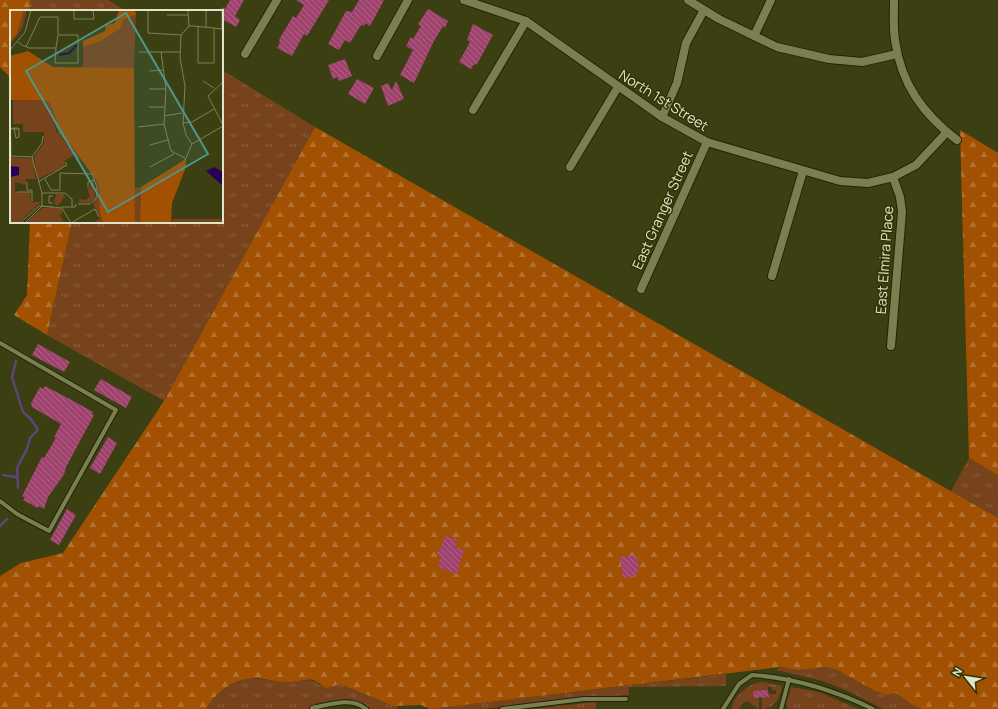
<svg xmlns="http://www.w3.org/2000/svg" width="998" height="709" font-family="Manrope,sans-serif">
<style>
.grass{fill:url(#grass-tufts)}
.forest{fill:url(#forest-firs)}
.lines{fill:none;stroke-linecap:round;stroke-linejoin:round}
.stream{stroke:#5e4578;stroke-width:2.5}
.building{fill:url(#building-back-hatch)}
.service-casing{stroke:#222503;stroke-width:6}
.minor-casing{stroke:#222503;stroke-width:10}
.service{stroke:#7a7f52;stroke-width:4}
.minor{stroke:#7a7f52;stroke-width:8}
.labels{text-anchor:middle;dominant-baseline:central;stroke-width:3;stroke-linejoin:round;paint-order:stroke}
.street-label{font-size:14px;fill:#e0e4cb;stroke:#313405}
.inset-river{fill:none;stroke:#260155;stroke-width:2}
.inset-road{fill:none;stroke:#7d815b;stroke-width:1}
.view{fill:#4e978a;fill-opacity:0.15;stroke:#4e978a;stroke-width:2}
.inset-edge{fill:none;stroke:#e0e4cb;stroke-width:2}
</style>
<defs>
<pattern id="grass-tufts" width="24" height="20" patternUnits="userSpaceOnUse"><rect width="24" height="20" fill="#77431d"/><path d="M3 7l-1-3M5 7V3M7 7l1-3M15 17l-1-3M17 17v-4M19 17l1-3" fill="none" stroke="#8a5e3c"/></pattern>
<pattern id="forest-firs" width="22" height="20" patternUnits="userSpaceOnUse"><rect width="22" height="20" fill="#a25001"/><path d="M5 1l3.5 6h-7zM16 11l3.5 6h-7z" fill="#b37131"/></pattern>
<pattern id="building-back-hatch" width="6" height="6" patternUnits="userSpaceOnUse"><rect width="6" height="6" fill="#9f426d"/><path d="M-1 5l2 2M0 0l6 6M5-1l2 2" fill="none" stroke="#b06687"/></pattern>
</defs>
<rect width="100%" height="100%" fill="#3b3f11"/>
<g class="grass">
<polygon points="31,0 108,0 126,11 29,11"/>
<polygon points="222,70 315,127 164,401 47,335 72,222 222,222"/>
<polygon points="969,458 998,475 998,518 951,491"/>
<polygon points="780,667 798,670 827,667 837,670 875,691 887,695 896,693 911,704 922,709 883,709 850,692 823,681 776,670"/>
<polygon points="726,674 726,686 629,687 629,695 574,698 484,709 430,709"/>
<path d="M249,678L289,682L304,680L316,681L319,685L341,684L398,705L397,709H370L361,703L350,699L316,703L317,709H206C216,693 230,683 249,678Z"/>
<path d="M763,682L782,686C780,697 775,709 762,709V697L769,694H776V690H772V687H768V690L754,691V697H759V709L747,701L743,703L739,709H732C733,696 750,682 763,682Z"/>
<polygon points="791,687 819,692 858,709 788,709 786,704"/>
<polygon points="596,702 596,709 531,709"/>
</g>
<g class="forest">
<polygon points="0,0 31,0 29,11 11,11 11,78 0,67"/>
<path d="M315,127L998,518V709H922L911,704L896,693L887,695L875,691L837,670L827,667L798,670L780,667L430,709L421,705L394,706L341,684L326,688C322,686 319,683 316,681C307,677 296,683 288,682C277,682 267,679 257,678C236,677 216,692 206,709H0V576L21,563L63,553L164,401Z"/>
<polygon points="960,130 998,153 998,475 969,458"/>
<polygon points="30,222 72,222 47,335 14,315 27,295"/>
</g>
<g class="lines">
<g class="stream">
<polyline points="16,361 12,377 23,412 30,418 37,428 37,431 30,438 27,449 17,468 18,488"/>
<polyline points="3,475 16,477"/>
<polyline points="0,526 7,519"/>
</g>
</g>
<g class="building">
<polygon points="230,0 244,0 235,16 240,20 236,27 222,19 222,7 225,9"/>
<polygon points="296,0 329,0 307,36 304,34 292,56 277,48 280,43 279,42 280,38 293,16 296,18 304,5"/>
<polygon points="359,0 384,0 370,26 365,23 364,26 361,25 350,43 345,40 339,50 328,44 346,11 352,12"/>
<polygon points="428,9 448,21 445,28 443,26 434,41 414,83 400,75 413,50 406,46 411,37 413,39 421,26 418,24"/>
<polygon points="473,24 493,35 477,64 473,65 471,69 459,62 470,42 467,40"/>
<polygon points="345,59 352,76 339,81 337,77 333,79 328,65"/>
<polygon points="357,79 374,88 365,104 348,94"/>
<polygon points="396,81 404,99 388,106 381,86 388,83 392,90"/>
<polygon points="38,344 70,362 64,372 32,355"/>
<polygon points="101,379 132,397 126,408 94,390"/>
<polygon points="45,386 79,404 93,412 92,414 94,415 65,469 66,469 63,476 48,497 44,509 39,506 38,508 23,500 25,498 22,496 42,457 44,458 56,438 54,437 61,424 32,407 31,403 40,387 43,389"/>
<polygon points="108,437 117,443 100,474 90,468"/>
<polygon points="67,509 76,515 59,545 50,540"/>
<polygon points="445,536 456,539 455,547 464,550 457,574 438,567 441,556 437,555 439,548 441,549"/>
<polygon points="636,555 639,566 636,576 623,578 620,557"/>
<polygon points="765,690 768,690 769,697 754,698 753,691"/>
</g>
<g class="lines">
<defs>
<g id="service">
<polyline points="0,343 116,410 49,531 17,514 0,501"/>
<path d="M312,708C329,705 351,696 366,709"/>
<polyline points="502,709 584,699 626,699"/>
<path d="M723,709L739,684L752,675C795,678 834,690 873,709"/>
<polyline points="781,709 789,679"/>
</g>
<g id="minor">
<polyline points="464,0 526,21 662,117 707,142 840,181 868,183 893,177 916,165 947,132"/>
<polyline points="688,0 719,19 777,47 829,59 862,62 897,54"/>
<path d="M894,0C894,13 893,27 895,40C901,84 923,114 957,140"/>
<polyline points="754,36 771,0"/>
<polyline points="245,54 277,0"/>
<polyline points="377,56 408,0"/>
<polyline points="473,110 526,21"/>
<polyline points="662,117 677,83 686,43 704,10"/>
<polyline points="570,167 618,87"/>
<polyline points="772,276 803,171"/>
<polyline points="641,289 707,142"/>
<polyline points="891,346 902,212 900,197 893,177"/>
</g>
</defs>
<use href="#service" class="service-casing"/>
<use href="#minor" class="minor-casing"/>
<use href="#service" class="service"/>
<use href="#minor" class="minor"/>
</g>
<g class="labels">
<g class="street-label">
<text transform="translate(664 100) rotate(32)">North 1st Street</text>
<text transform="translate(662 210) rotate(-66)">East Granger Street</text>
<text transform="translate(884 260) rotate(-86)">East Elmira Place</text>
</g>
</g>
<g transform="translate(10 10)">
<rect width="213" height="213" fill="#3b3f11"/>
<path d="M14,0H17L12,19L0,35L7,24ZM126,5L124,58L73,59V37L91,31L110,19L114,9ZM3,90H34L41,93L47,107L49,117L47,118L46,110L43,105L46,121L66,144L54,151L55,156L28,169L24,147L34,133V122H13V114H3ZM0,147L23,149L26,169H16V175L5,172V182L20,183L21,192H31L8,213H0ZM85,167L90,176V203L93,213H83L90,208L83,194L88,185ZM84,171L85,189L79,193L68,192L70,189L76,190L80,187L77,177L80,178V172ZM131,177L130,213H125V178ZM46,184H53L56,187L52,188L53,190L47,196L44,194ZM32,198H51L53,202L50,205L54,213H16ZM162,209H213V213H161Z" fill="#77431d"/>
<path d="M0,0H14L7,24L0,33ZM109,0H125L126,5L114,9L110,19L91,31L73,37V31L95,21L96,15L105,13ZM18,41L43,57L124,58L125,213H93L90,203L89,174L51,122L40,93L34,90H0V46ZM176,149V157L162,193L161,213H130L131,177Z" fill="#a25001"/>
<path d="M0,156L9,157V165L0,167ZM204,157L213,162V176L196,161Z" fill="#260155"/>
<path class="inset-river" d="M49,45L59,43L67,35"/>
<path class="inset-road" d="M64,0V9H84L83,0M138,0V23L171,25L179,16H184L213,19M178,0L179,16M196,0V17M157,5H178M188,16V53H204V18M212,19V0M171,25L170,48L175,76L173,113L176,125L182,134M8,32L12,35L17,37L18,38H46L45,53H68V25H48V7H30L16,37M46,38L48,25M0,40L15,22L21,0M129,42H170M151,42L156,79L154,114L161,141L175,148M139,61L153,60M193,71L204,78M213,72L198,86L213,115M139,79H156M139,97H154M0,100L1,146M42,105L50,124M154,106L172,103M173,113L182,112L204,99M128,117L154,114M3,118H8L9,119H1ZM4,118L6,128L9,127V119M50,123L69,149M140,135L158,130M0,146L22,147M22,147L32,133L33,126M175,150L182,134L213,116M140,157L164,144M35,169L41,180H50V163L82,164L87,177L86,189L80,194H68M17,172V180H22V191M28,172L57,155L55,152M78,177V172L85,170M7,182H22M32,183H55L62,189V197M43,193H39V186H43M32,196L52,198L61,213M51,197H65L66,194M10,213L29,196L43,197M15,213L32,196V183L22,147M61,213L85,199L89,207"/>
<path class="view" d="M116,3L198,144L98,202L16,61Z"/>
<rect width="213" height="213" class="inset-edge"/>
</g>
<g transform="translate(966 677) rotate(300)" stroke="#313405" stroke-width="3" paint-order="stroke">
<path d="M0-3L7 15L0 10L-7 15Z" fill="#e0e4cb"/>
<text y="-6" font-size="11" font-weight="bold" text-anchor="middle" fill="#e0e4cb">N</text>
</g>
</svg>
